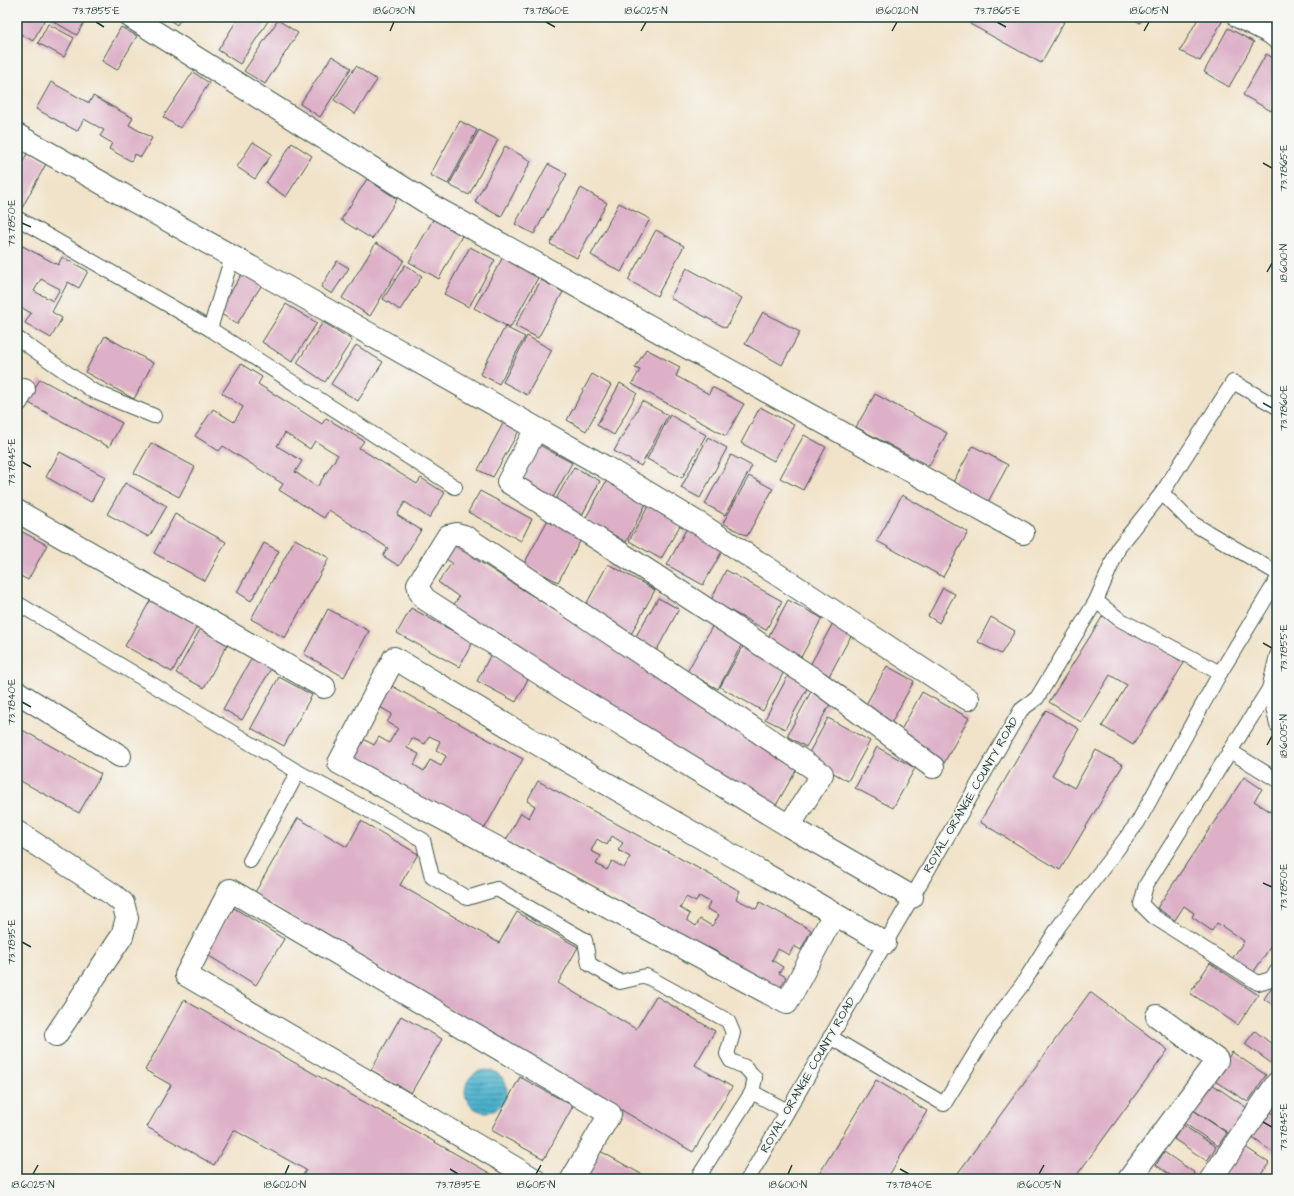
<svg xmlns="http://www.w3.org/2000/svg" width="1294" height="1196" font-family="'Architects Daughter',sans-serif">
<style>
.water{fill:url(#water-rules);stroke:#34767f}
.building{fill:#ddb0c7;fill-rule:evenodd}
.lines{fill:none;stroke-linecap:round;stroke-linejoin:round}
.lane-casing{stroke:#3e564a;stroke-width:16}
.street-casing{stroke:#3e564a;stroke-width:24}
.lane{stroke:#fff;stroke-width:14}
.street{stroke:#fff;stroke-width:22}
.ticks{fill:none;stroke:#1f3d34;stroke-width:1.5}
.labels{text-anchor:middle;dominant-baseline:central;stroke-width:3.5;stroke-linejoin:round;paint-order:stroke}
.street-label{font-size:12px;fill:#1f3d34;stroke:#f6f6f2}
.neatline{fill:none;stroke:#1f3d34;stroke-width:1.5}
.ticks-label{font-size:10px;text-anchor:middle;fill:#1f3d34}
</style>
<defs>
<pattern id="water-rules" width="6" height="5" patternUnits="userSpaceOnUse"><rect width="6" height="5" fill="#4ab0ca"/><path d="M0 2.5h6" fill="none" stroke="#3d90a5"/></pattern>
</defs>
<rect width="100%" height="100%" fill="#f6f6f2"/>
<filter id="ink" filterUnits="userSpaceOnUse"><feTurbulence type="fractalNoise" baseFrequency=".025" numOctaves="2"/><feDisplacementMap in="SourceGraphic" scale="8" xChannelSelector="R" yChannelSelector="G"/><feConvolveMatrix kernelMatrix="1 2 1 2 8 2 1 2 1" color-interpolation-filters="sRGB"/></filter>
<filter id="wash" filterUnits="userSpaceOnUse"><feTurbulence type="fractalNoise" baseFrequency=".012" numOctaves="4" result="noise"/><feDisplacementMap in="SourceGraphic" scale="16" xChannelSelector="R" yChannelSelector="G"/><feGaussianBlur stdDeviation="0.9" result="paint"/><feColorMatrix in="noise" values="0 0 0 0 0 0 0 0 0 0 0 0 0 0 0 0 0 1.4 0 .05"/><feComposite in="paint" operator="in"/></filter>
<g filter="url(#wash)">
<rect width="100%" height="100%" fill="#f1e3c9"/>
<circle class="water" cx="486" cy="1091" r="21"/>
<g id="blocks">
<g class="building">
<polygon points="20,17 46,17 33,41 17,32 17,23"/>
<polygon points="52,17 87,17 77,35 51,20"/>
<polygon points="165,17 182,17 177,25"/>
<polygon points="239,17 268,17 270,18 240,64 218,50"/>
<polygon points="973,17 1054,17 1064,22 1041,63 970,24"/>
<polygon points="1130,17 1143,17 1140,23"/>
<polygon points="1199,17 1224,18 1200,61 1180,51"/>
<polygon points="1273,17 1277,17 1277,27 1269,23"/>
<polygon points="278,20 298,33 265,84 244,71"/>
<polygon points="48,24 74,38 64,57 38,43"/>
<polygon points="121,27 137,36 117,70 102,61"/>
<polygon points="1228,28 1254,42 1229,87 1204,72"/>
<polygon points="1266,54 1277,60 1277,100 1271,111 1243,95"/>
<polygon points="332,56 351,68 320,117 300,104"/>
<polygon points="356,66 377,80 355,114 334,100"/>
<polygon points="193,72 209,83 180,128 163,117"/>
<polygon points="51,82 89,103 93,96 133,118 129,125 152,138 141,157 135,154 131,161 109,149 112,143 100,136 104,130 84,119 77,131 36,109"/>
<polygon points="460,121 477,130 448,184 430,175"/>
<polygon points="479,130 498,140 469,195 449,185"/>
<polygon points="253,142 272,154 255,179 237,167"/>
<polygon points="292,143 312,156 286,197 266,183"/>
<polygon points="505,146 531,161 501,217 475,202"/>
<polygon points="28,152 47,162 22,208 17,206 17,172"/>
<polygon points="548,164 567,174 534,234 515,224"/>
<polygon points="367,179 397,199 372,239 341,220"/>
<polygon points="581,188 607,203 577,258 550,244"/>
<polygon points="619,203 650,219 621,272 591,255"/>
<polygon points="435,216 464,232 439,279 409,262"/>
<polygon points="656,230 684,246 657,296 628,280"/>
<path d="M17,243L58,265L62,257L88,271L79,288L68,282L52,312L62,318L51,338L25,323L31,313L17,305ZM41,279L60,289L53,301L34,291Z"/>
<polygon points="376,243 404,260 370,316 342,298"/>
<polygon points="470,247 495,260 469,307 444,294"/>
<polygon points="503,257 539,276 510,328 474,308"/>
<polygon points="337,261 349,268 332,294 321,287"/>
<polygon points="405,265 422,276 400,310 383,299"/>
<polygon points="687,268 742,298 726,328 670,298"/>
<polygon points="244,271 263,283 237,324 218,312"/>
<polygon points="541,280 563,292 538,338 515,326"/>
<polygon points="286,304 317,323 292,362 262,342"/>
<polygon points="763,312 800,332 782,365 745,344"/>
<polygon points="323,322 352,340 325,382 297,363"/>
<polygon points="505,327 525,337 499,384 480,374"/>
<polygon points="105,336 153,363 134,399 85,372"/>
<polygon points="527,336 552,350 527,395 503,382"/>
<polygon points="356,345 383,362 358,401 331,384"/>
<polygon points="646,349 680,367 676,376 709,394 712,387 744,404 726,436 632,384 640,370 635,368"/>
<path d="M241,364L262,377L258,384L322,424L326,418L364,441L359,448L417,484L421,478L445,493L429,518L405,502L397,515L421,530L399,566L383,556L388,548L329,510L324,518L279,490L283,484L223,446L219,451L195,436L213,409L234,422L243,407L222,393ZM285,433L310,449L315,441L338,455L317,487L295,472L302,461L277,446Z"/>
<polygon points="592,374 611,385 586,431 567,420"/>
<polygon points="40,379 122,423 109,447 27,402"/>
<polygon points="620,383 637,393 614,435 597,425"/>
<polygon points="875,394 947,433 929,466 856,427"/>
<polygon points="642,401 668,415 641,466 614,451"/>
<polygon points="760,407 794,425 774,461 741,443"/>
<polygon points="670,415 706,435 682,478 647,459"/>
<polygon points="506,418 521,427 493,477 478,470"/>
<polygon points="804,435 826,447 803,490 780,478"/>
<polygon points="708,437 727,448 700,498 681,488"/>
<polygon points="151,443 195,467 179,497 134,473"/>
<polygon points="536,443 572,463 551,501 515,482"/>
<polygon points="973,446 1008,465 988,502 953,482"/>
<polygon points="60,452 105,477 91,502 46,477"/>
<polygon points="731,455 752,466 725,515 705,504"/>
<polygon points="574,467 600,481 579,521 552,506"/>
<polygon points="749,476 773,489 747,536 723,523"/>
<polygon points="607,480 647,502 626,542 585,519"/>
<polygon points="125,483 167,506 149,537 107,514"/>
<polygon points="480,491 532,519 521,541 468,512"/>
<polygon points="902,495 968,532 943,577 877,541"/>
<polygon points="650,503 683,520 661,559 629,541"/>
<polygon points="175,514 226,542 205,581 154,553"/>
<polygon points="550,516 584,534 558,582 524,564"/>
<polygon points="688,526 725,546 703,585 667,565"/>
<polygon points="17,529 47,545 28,580 17,574"/>
<polygon points="295,539 329,558 285,638 251,619"/>
<polygon points="264,543 279,551 251,601 237,592"/>
<polygon points="452,544 798,767 772,812 450,610 459,597 438,582 452,563 443,557"/>
<polygon points="608,564 655,590 630,636 583,610"/>
<polygon points="726,570 782,601 766,630 711,600"/>
<polygon points="943,588 955,594 939,623 928,616"/>
<polygon points="658,598 679,609 654,655 632,643"/>
<polygon points="151,599 198,625 172,672 125,646"/>
<polygon points="788,600 822,618 799,661 765,643"/>
<polygon points="411,608 473,642 459,667 397,633"/>
<polygon points="328,609 369,631 344,677 304,654"/>
<polygon points="1104,614 1184,663 1133,745 1102,726 1127,685 1110,675 1081,722 1049,702"/>
<polygon points="991,617 1015,631 1001,654 978,642"/>
<polygon points="834,621 853,632 827,680 808,669"/>
<polygon points="203,624 230,639 204,688 176,673"/>
<polygon points="713,625 743,642 718,689 687,672"/>
<polygon points="745,643 787,666 763,711 720,687"/>
<polygon points="254,654 273,665 242,720 223,709"/>
<polygon points="491,654 530,675 516,702 477,681"/>
<polygon points="887,666 914,681 890,725 863,710"/>
<polygon points="790,672 810,683 785,729 765,719"/>
<polygon points="279,677 312,695 284,746 251,728"/>
<path d="M392,686L523,759L482,833L350,761L363,739L374,745L379,737L389,743L398,728L387,722L392,714L380,707ZM429,736L440,741L436,750L446,756L441,766L430,760L424,771L414,765L419,754L407,748L412,738L425,744Z"/>
<polygon points="814,686 834,697 806,747 787,736"/>
<polygon points="922,692 969,718 944,763 897,737"/>
<polygon points="1046,710 1079,729 1052,775 1074,788 1096,750 1123,765 1060,870 980,822"/>
<polygon points="828,718 870,741 848,781 806,758"/>
<polygon points="17,727 101,774 79,813 17,779"/>
<polygon points="877,747 915,768 893,808 855,788"/>
<polygon points="1244,777 1262,789 1254,801 1277,816 1277,937 1253,973 1232,959 1244,941 1217,923 1212,931 1192,917 1194,913 1184,906 1175,920 1157,908"/>
<path d="M538,781L740,891L736,899L756,909L760,902L811,930L801,950L794,946L789,955L778,949L772,960L783,967L779,973L786,977L776,996L725,968L730,959L708,947L704,956L657,922L506,840L521,813L529,818L535,806L527,801ZM612,836L623,843L618,850L630,857L624,868L612,861L607,870L596,864L601,856L591,851L597,839L607,845ZM699,896L710,902L707,909L719,915L712,926L700,919L696,926L687,920L690,914L680,908L686,897L696,902Z"/>
<polygon points="298,818 347,847 361,821 418,854 400,885 499,943 517,912 578,947 558,983 636,1029 656,996 715,1031 695,1065 732,1087 693,1152 254,894"/>
<polygon points="234,908 284,939 256,985 206,954"/>
<polygon points="1210,963 1258,995 1238,1025 1190,993"/>
<polygon points="1277,979 1277,1008 1264,999"/>
<polygon points="1090,992 1168,1050 1074,1179 965,1179 958,1173"/>
<polygon points="184,1000 500,1179 301,1179 306,1170 234,1130 214,1165 147,1127 171,1085 145,1070"/>
<polygon points="401,1016 442,1039 411,1093 371,1070"/>
<polygon points="1255,1031 1277,1048 1277,1064 1275,1066 1245,1044"/>
<polygon points="1232,1052 1266,1075 1248,1102 1213,1080"/>
<polygon points="520,1077 573,1106 544,1159 491,1130"/>
<polygon points="876,1080 927,1111 887,1179 816,1179"/>
<polygon points="1209,1082 1247,1108 1230,1134 1192,1109"/>
<polygon points="1193,1110 1227,1133 1218,1146 1184,1123"/>
<polygon points="1269,1111 1277,1116 1277,1155 1251,1137"/>
<polygon points="1183,1125 1216,1147 1207,1161 1174,1139"/>
<polygon points="1241,1144 1269,1163 1258,1179 1223,1179"/>
<polygon points="600,1151 650,1179 585,1179"/>
<polygon points="1164,1152 1195,1173 1192,1179 1176,1179 1156,1165"/>
</g>
</g>
</g>
<g filter="url(#ink)">
<use href="#blocks" fill-opacity="0" stroke="#3e564a" stroke-width="1"/>
<g class="lines">
<defs>
<g id="lane">
<polyline points="17,218 210,329 232,257"/>
<polyline points="210,329 455,487"/>
<polyline points="17,338 93,391 154,416"/>
<polyline points="1162,493 1192,523 1277,573"/>
<polyline points="1096,601 1119,619 1220,673"/>
<polyline points="17,603 298,772 423,840 432,877 467,898 497,889 585,940 589,964 620,982 646,976 728,1021 733,1033 727,1054 731,1061 745,1067 755,1078 752,1092 699,1176 705,1179"/>
<polyline points="1277,655 1269,689 1146,885 1141,904 1154,917 1258,983 1271,979 1277,971"/>
<polyline points="1269,689 1277,725"/>
<polyline points="1230,751 1277,780"/>
<polyline points="250,861 298,772"/>
<polyline points="830,1037 944,1104 996,1019 1022,985 1059,926 1138,822 1220,673 1277,580"/>
<polyline points="752,1092 787,1111"/>
<polyline points="748,1179 1021,710 1037,698 1096,601 1119,547 1162,493 1233,382 1277,407"/>
</g>
<g id="street">
<polyline points="131,17 434,207 1023,533"/>
<polyline points="1239,17 1271,33 1277,38"/>
<polyline points="17,135 605,467 703,526 968,699"/>
<polyline points="17,401 24,389"/>
<polyline points="536,429 508,482 633,561 818,682 933,767"/>
<polyline points="17,511 324,687"/>
<polyline points="17,692 120,756"/>
<polyline points="789,826 567,691 425,599 420,592 418,584 448,536 457,534 464,536 822,774 789,826 912,897"/>
<polyline points="17,832 112,894 123,903 127,918 122,936 56,1035"/>
<polyline points="834,914 787,1003 339,763 394,658 543,747 885,943"/>
<polyline points="534,1179 186,975 230,890 610,1114 572,1179"/>
<polyline points="1129,1179 1217,1060 1157,1016"/>
<polyline points="1211,1179 1277,1083"/>
</g>
</defs>
<use href="#lane" class="lane-casing"/>
<use href="#street" class="street-casing"/>
<use href="#lane" class="lane"/>
<use href="#street" class="street"/>
</g>
</g>
<path class="ticks" d="M96,22L104,27M546,22L555,27M997,22L1006,27M390,31L394,22M641,31L646,22M892,31L897,22M1144,31L1149,22M1263,163L1272,168M22,223L31,227M1267,272L1272,263M1263,403L1272,408M22,462L31,467M1263,643L1272,648M22,702L31,707M1267,745L1272,736M1263,883L1272,887M22,942L31,947M1263,1122L1272,1127M450,1169L458,1174M900,1169L909,1174M33,1174L38,1165M285,1174L289,1165M536,1174L541,1165M788,1174L792,1165M1039,1174L1044,1165"/>
<g class="labels">
<g class="street-label">
<text transform="translate(971 795) rotate(-60)">ROYAL ORANGE COUNTY ROAD</text>
<text transform="translate(808 1075) rotate(-60)">ROYAL ORANGE COUNTY ROAD</text>
</g>
</g>
<rect width="1294" height="1196" fill="none" stroke="#f6f6f2" stroke-width="44"/>
<rect x="22" y="22" width="1250" height="1152" class="neatline"/>
<g class="ticks-label">
<text x="96" y="14">73.7855°E</text>
<text x="394" y="14">18.6030°N</text>
<text x="546" y="14">73.7860°E</text>
<text x="646" y="14">18.6025°N</text>
<text x="897" y="14">18.6020°N</text>
<text x="997" y="14">73.7865°E</text>
<text x="1149" y="14">18.6015°N</text>
<text transform="translate(1283 168) rotate(-90)" y="4">73.7865°E</text>
<text transform="translate(11 223) rotate(-90)" y="4">73.7850°E</text>
<text transform="translate(1283 263) rotate(-90)" y="4">18.6010°N</text>
<text transform="translate(1283 408) rotate(-90)" y="4">73.7860°E</text>
<text transform="translate(11 462) rotate(-90)" y="4">73.7845°E</text>
<text transform="translate(1283 648) rotate(-90)" y="4">73.7855°E</text>
<text transform="translate(11 702) rotate(-90)" y="4">73.7840°E</text>
<text transform="translate(1283 736) rotate(-90)" y="4">18.6005°N</text>
<text transform="translate(1283 887) rotate(-90)" y="4">73.7850°E</text>
<text transform="translate(11 942) rotate(-90)" y="4">73.7835°E</text>
<text transform="translate(1283 1127) rotate(-90)" y="4">73.7845°E</text>
<text x="33" y="1188">18.6025°N</text>
<text x="285" y="1188">18.6020°N</text>
<text x="458" y="1188">73.7835°E</text>
<text x="536" y="1188">18.6015°N</text>
<text x="788" y="1188">18.6010°N</text>
<text x="909" y="1188">73.7840°E</text>
<text x="1039" y="1188">18.6005°N</text>
</g>
</svg>
